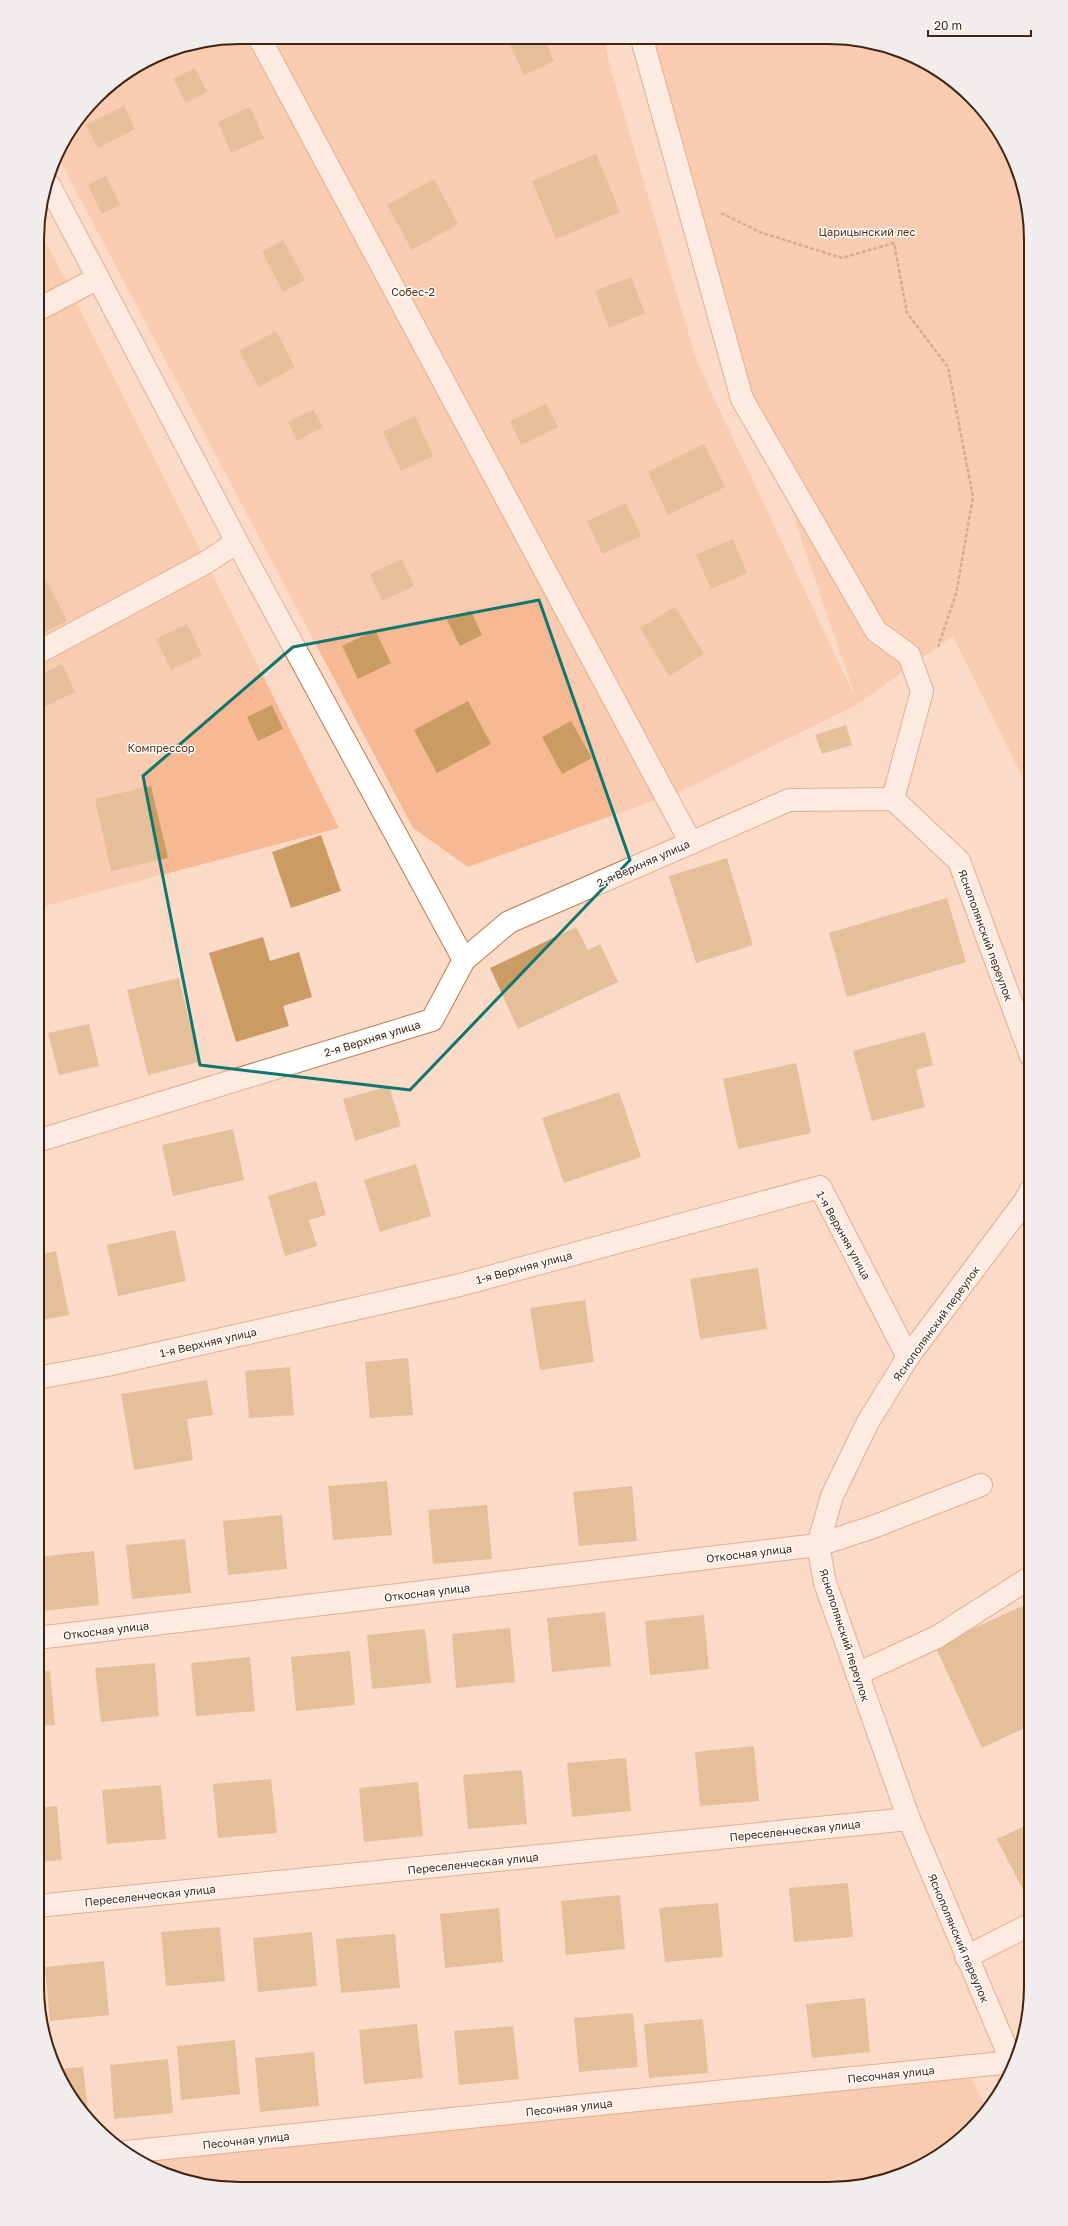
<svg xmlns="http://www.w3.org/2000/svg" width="1068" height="2226" font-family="'Golos Text',sans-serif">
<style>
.green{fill:#f6b994}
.building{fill:#ca9c63}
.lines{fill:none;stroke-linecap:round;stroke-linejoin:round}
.minor-casing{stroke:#c1794b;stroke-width:24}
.path{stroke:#957663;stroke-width:2.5;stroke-dasharray:4 2;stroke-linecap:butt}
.minor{stroke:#fff;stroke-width:22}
.marked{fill:none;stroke:#0f766e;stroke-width:3;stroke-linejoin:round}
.labels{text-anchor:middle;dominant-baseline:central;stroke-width:3;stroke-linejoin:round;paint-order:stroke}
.park-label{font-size:11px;fill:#562d10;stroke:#fff}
.street-label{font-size:11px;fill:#412310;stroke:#fff}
.rim{fill:none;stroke:#412310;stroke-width:2}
</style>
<rect width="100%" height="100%" fill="#fbdbc8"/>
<g class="green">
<polygon points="240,37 604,39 612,74 697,362 856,699 630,39 867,41 918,58 962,88 1004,138 1024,187 1031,240 1031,795 953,636 858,704 684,790 468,867 413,828 57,155 58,150 106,88 163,52"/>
<polygon points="38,226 339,828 37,908"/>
<polygon points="963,2063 988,2110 941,2155 881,2182 828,2189 201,2185 150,2168 117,2146"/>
</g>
<g class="building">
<polygon points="510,39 544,39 554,61 524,75 508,40"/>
<polygon points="195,68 207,92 186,103 173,79"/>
<polygon points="124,106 135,129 98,148 86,125"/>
<polygon points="250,107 264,138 231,153 218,122"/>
<polygon points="596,154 620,212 556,239 532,181"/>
<polygon points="106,176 120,205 102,214 88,185"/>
<polygon points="434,179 458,224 412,250 387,205"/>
<polygon points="283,240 305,280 283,292 262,252"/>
<polygon points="631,277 645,313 609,328 595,291"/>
<polygon points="276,331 295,367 259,387 239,351"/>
<polygon points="546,404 558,427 521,445 510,421"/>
<polygon points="313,409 323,427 297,441 288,422"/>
<polygon points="415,416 433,456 401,471 383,432"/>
<polygon points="704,444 725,487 668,515 648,472"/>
<polygon points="626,503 641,536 602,554 587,521"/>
<polygon points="733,539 747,573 711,589 696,555"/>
<polygon points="402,559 414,586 382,601 370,574"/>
<polygon points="46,580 67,621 37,636 37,585"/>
<polygon points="675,607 704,654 669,676 640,628"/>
<polygon points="470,609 482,635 460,646 447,620"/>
<polygon points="187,624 202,655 171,670 156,639"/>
<polygon points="375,630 391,663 358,679 342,646"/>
<polygon points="62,664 75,692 40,709 37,703 37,676"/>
<polygon points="468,701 491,744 437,773 414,730"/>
<polygon points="272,705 283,729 258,741 247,717"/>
<polygon points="571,721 592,758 562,774 542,737"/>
<polygon points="846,725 852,745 822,754 815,735"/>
<polygon points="37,737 44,749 37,752"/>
<polygon points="151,786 168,858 111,871 95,799"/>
<polygon points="321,835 341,891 291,908 272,852"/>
<polygon points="727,858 753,945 696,963 669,876"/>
<polygon points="947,898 966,962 847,997 829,933"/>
<polygon points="576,927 588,950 600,944 618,982 518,1029 490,968"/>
<polygon points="263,937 270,961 299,952 312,997 283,1006 289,1026 236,1042 209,953"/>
<polygon points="179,978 199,1062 148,1075 127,990"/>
<polygon points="89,1024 99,1066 59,1075 48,1033"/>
<polygon points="925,1032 933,1065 916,1070 925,1107 872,1121 853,1051"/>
<polygon points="796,1063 811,1133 738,1149 723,1079"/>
<polygon points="389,1086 401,1126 355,1141 343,1099"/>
<polygon points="619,1092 641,1157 564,1183 542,1118"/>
<polygon points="233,1129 244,1180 173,1196 162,1145"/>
<polygon points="416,1164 431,1216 380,1232 364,1180"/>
<polygon points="316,1181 326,1215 309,1220 317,1246 285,1256 268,1196"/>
<polygon points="175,1230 186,1281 118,1296 107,1245"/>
<polygon points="56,1251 69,1315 37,1321 37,1255"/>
<polygon points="758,1268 767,1329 700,1339 690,1279"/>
<polygon points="585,1300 594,1362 540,1370 530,1308"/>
<polygon points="408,1358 413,1415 370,1418 365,1362"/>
<polygon points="290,1367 294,1415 249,1418 245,1371"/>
<polygon points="207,1380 213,1415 187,1419 193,1460 134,1470 121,1394"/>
<polygon points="387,1481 392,1535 333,1540 328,1486"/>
<polygon points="632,1486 637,1541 579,1546 573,1492"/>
<polygon points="487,1505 492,1559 433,1564 428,1510"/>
<polygon points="282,1515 287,1569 228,1575 223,1521"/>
<polygon points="185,1539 191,1593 132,1599 126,1545"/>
<polygon points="94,1551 99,1605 41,1611 37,1557"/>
<polygon points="1031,1602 1031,1725 982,1748 935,1646"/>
<polygon points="605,1612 611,1666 552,1672 547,1618"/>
<polygon points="704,1615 709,1669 650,1675 645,1621"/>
<polygon points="510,1628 515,1682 456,1688 452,1634"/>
<polygon points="425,1629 431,1683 372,1689 367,1635"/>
<polygon points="350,1651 355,1705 296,1711 291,1657"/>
<polygon points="250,1657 255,1711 196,1716 191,1663"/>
<polygon points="155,1663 159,1716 101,1722 95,1668"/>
<polygon points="50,1671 55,1725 37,1726 37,1672"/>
<polygon points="754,1746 759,1801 700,1806 695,1752"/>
<polygon points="626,1758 631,1811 572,1817 567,1763"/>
<polygon points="522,1770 527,1824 468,1829 463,1775"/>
<polygon points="271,1779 277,1833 218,1838 213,1784"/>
<polygon points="418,1782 423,1836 364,1842 359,1788"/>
<polygon points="161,1785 166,1839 107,1844 102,1790"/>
<polygon points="57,1806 62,1860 37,1862 37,1808"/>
<polygon points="1031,1823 1031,1891 1025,1894 997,1839"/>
<polygon points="848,1883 853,1937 794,1942 789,1888"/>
<polygon points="620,1895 625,1949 566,1955 561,1901"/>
<polygon points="718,1903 723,1957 665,1962 659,1908"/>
<polygon points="499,1908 503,1962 445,1968 440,1914"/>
<polygon points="220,1927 225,1981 166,1986 161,1932"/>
<polygon points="312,1932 317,1986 258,1992 253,1938"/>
<polygon points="395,1934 400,1988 341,1993 336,1939"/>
<polygon points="104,1961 109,2015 50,2021 45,1967"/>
<polygon points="865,1998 870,2052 812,2058 806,2004"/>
<polygon points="633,2013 638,2067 579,2072 574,2018"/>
<polygon points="703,2019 708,2073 649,2078 644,2024"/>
<polygon points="417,2024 423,2078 364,2084 359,2030"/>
<polygon points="513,2026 519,2079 459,2085 454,2031"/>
<polygon points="235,2040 240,2094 181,2100 177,2046"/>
<polygon points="314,2052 319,2106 260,2112 255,2058"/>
<polygon points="168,2059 173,2113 114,2119 110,2065"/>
<polygon points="83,2067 89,2119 71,2099 58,2069"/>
</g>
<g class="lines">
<defs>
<g id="minor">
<polyline points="259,37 691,843"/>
<polyline points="642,39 742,399 876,631 909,655 922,691 893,799"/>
<polyline points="49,185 237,542 464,960"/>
<polyline points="37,310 98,278"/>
<polyline points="37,653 205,563 237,542"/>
<polyline points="37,1141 432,1020 464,960 509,922 789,800 893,799 959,861 1031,1056"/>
<polyline points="37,1378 107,1365 460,1285 820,1187 908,1357"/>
<polyline points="37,1638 818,1545 873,1527 981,1485"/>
<polyline points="857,1674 937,1637 1031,1577"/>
<polyline points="37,1906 909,1819"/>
<polyline points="966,1957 1031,1924"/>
<polyline points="1014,2067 909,1819 825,1583 818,1545 832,1496 868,1422 908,1357 1025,1201 1031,1190"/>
<polyline points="126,2152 1011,2062"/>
</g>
</defs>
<use href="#minor" class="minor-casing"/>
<polyline class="path" points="721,213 760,232 842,258 894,243 907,313 948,367 973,497 956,594 938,647"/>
<use href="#minor" class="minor"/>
</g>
<path d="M0 0H1068V2226H0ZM539,600L630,860L410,1090L200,1065L143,776L293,647Z" fill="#fbdbc8" fill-opacity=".55" fill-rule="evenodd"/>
<path class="marked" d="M539,600L630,860L410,1090L200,1065L143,776L293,647Z"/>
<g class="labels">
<g class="park-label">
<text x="867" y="231">Царицынский лес</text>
<text x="413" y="291">Собес-2</text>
<text x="161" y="747">Компрессор</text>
</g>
<g class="street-label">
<text transform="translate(643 863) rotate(-24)">2-я Верхняя улица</text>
<text transform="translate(986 935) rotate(70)">Яснополянский переулок</text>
<text transform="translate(372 1038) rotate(-17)">2-я Верхняя улица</text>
<text transform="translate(844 1235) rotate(61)">1-я Верхняя улица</text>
<text transform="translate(524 1267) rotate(-15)">1-я Верхняя улица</text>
<text transform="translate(936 1323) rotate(-54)">Яснополянский переулок</text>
<text transform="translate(208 1342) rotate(-13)">1-я Верхняя улица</text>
<text transform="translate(749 1553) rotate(-7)">Откосная улица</text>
<text transform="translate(427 1592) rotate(-7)">Откосная улица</text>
<text transform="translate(106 1630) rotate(-7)">Откосная улица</text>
<text transform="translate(845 1635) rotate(72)">Яснополянский переулок</text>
<text transform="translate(795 1830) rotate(-6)">Переселенческая улица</text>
<text transform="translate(473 1863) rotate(-6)">Переселенческая улица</text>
<text transform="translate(150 1895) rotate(-6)">Переселенческая улица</text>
<text transform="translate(959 1938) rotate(67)">Яснополянский переулок</text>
<text transform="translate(891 2074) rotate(-6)">Песочная улица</text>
<text transform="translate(569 2107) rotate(-6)">Песочная улица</text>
<text transform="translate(246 2140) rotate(-6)">Песочная улица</text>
</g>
</g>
<path d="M0 0H1068V2226H0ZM240 44H828A196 196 0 0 1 1024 240V1986A196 196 0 0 1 828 2182H240A196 196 0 0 1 44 1986V240A196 196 0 0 1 240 44Z" fill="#f0edec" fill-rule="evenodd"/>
<path class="rim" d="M240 44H828A196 196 0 0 1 1024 240V1986A196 196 0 0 1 828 2182H240A196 196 0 0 1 44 1986V240A196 196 0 0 1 240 44Z"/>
<path d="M928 30v6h103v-6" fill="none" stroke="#412310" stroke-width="2"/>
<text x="934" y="30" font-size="12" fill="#412310" stroke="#ffffff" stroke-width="3" paint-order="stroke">20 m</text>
</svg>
